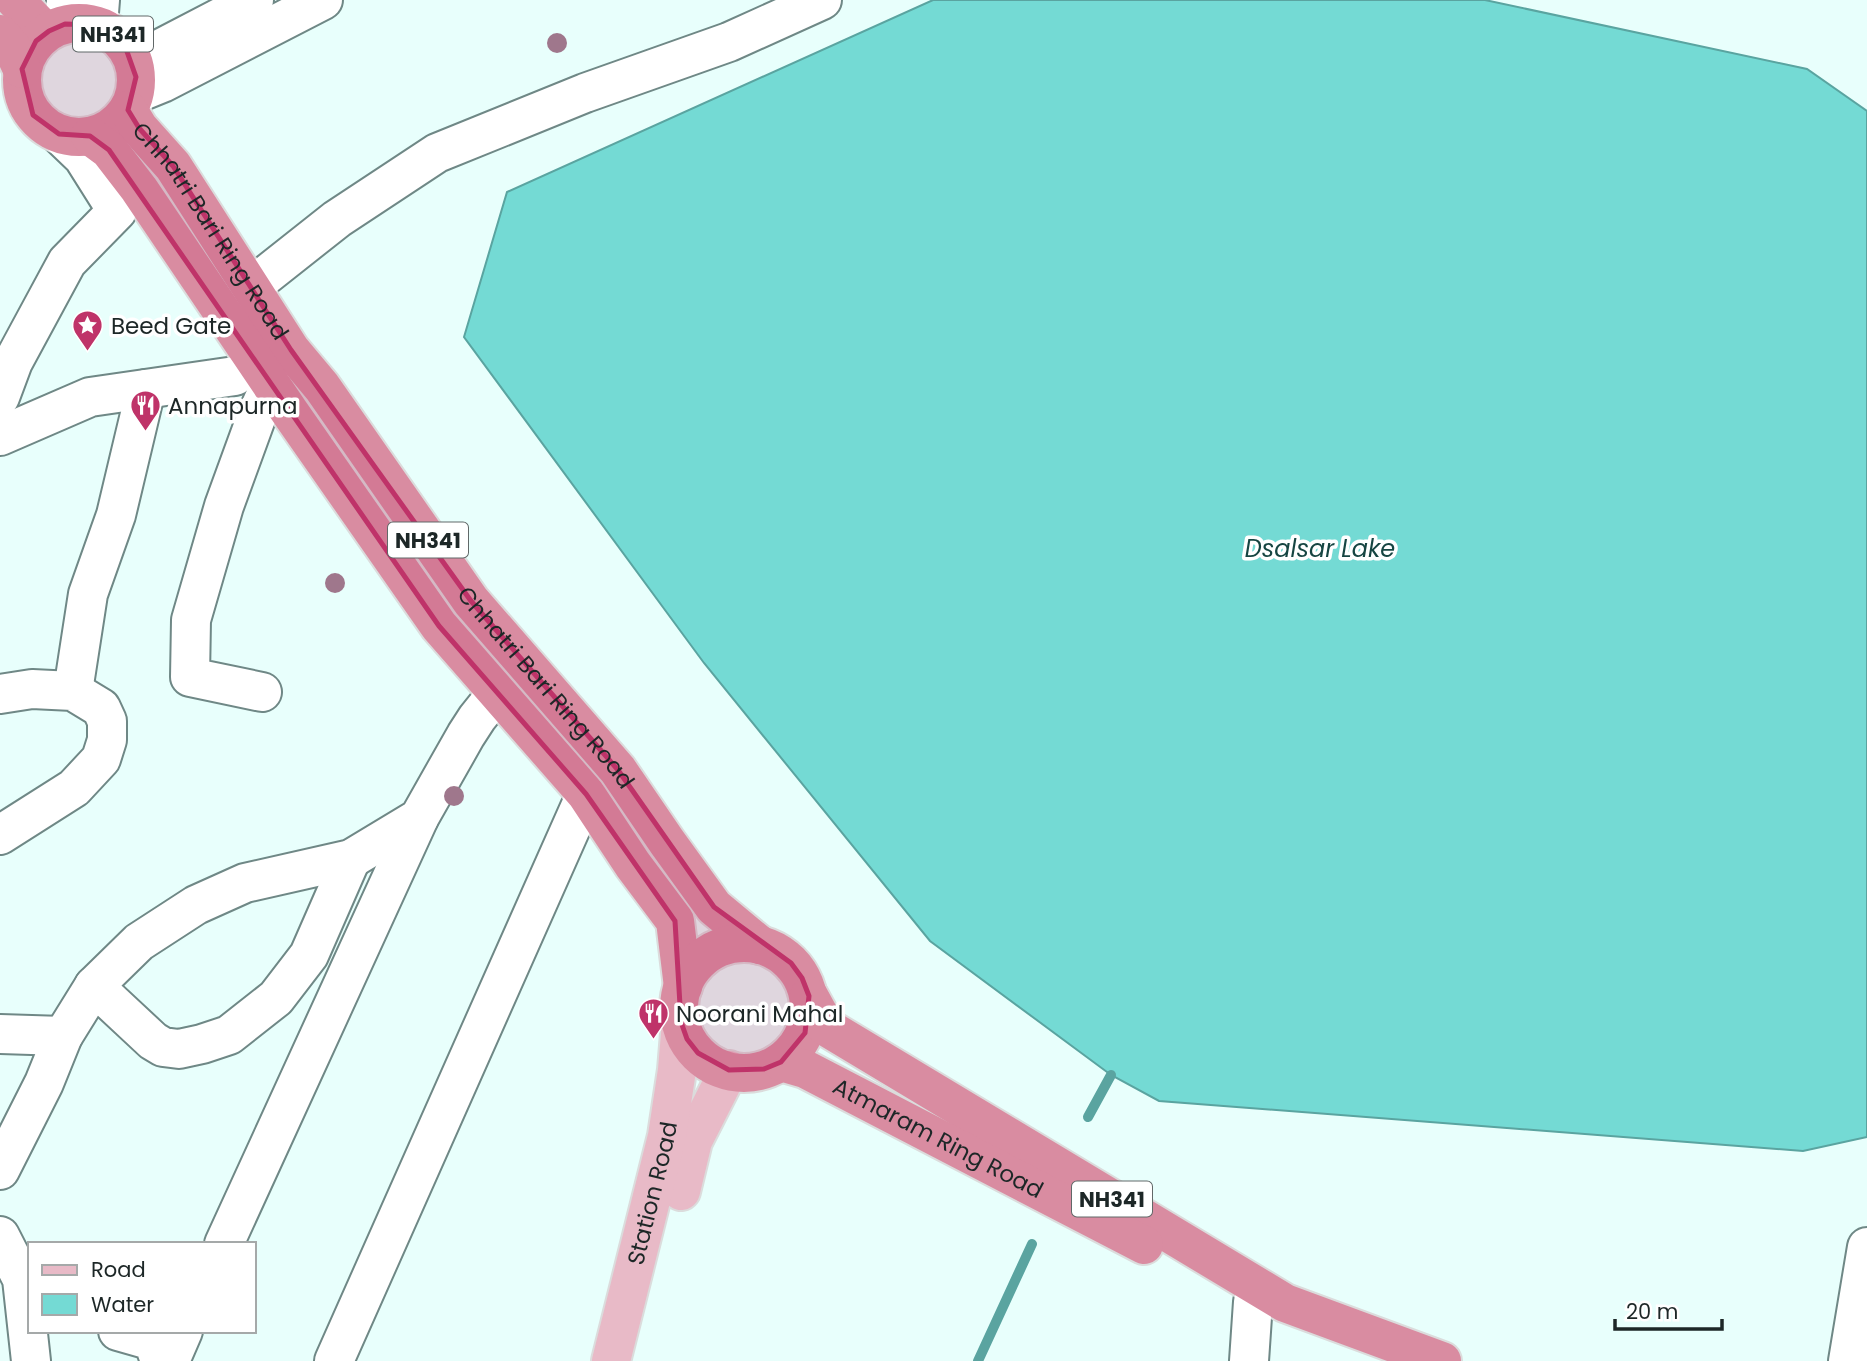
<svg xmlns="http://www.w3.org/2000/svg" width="1867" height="1361" font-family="Poppins,sans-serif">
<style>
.water{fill:#74dad4;stroke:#5aa4a0;stroke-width:2}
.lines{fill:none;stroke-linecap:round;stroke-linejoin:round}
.stream{stroke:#5aa4a0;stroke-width:10}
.minor-casing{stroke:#6f8886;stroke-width:42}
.major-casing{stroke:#dbdcdc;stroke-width:42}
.highway-casing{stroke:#dbdcdc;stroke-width:42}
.minor{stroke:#fff;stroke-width:38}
.major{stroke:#e8bac7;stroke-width:38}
.highway{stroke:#d98ca1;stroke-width:38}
.tree{fill:#9f778c}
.marked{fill:#bf3369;fill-opacity:0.2;stroke:#bf3369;stroke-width:5;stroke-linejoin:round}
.labels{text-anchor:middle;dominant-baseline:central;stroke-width:7;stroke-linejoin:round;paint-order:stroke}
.shield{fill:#fff;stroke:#616868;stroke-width:2}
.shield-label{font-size:21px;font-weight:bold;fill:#1d2727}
.street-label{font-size:23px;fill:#1d2727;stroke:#fff}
.poi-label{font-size:23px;fill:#1d2727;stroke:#fff;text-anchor:start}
.water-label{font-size:24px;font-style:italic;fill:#164542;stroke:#fff}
</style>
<rect width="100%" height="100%" fill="#e8fffc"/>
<polygon class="water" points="933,0 1485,0 1807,69 1867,111 1867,1137 1803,1151 1159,1101 1111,1075 930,941 704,663 464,337 507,192"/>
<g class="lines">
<g class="stream">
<polyline points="1088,1117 1111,1075"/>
<polyline points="978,1361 1032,1244"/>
</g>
<defs>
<g id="minor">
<polyline points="65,24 66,0"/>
<polyline points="98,25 100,0"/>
<polyline points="125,46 154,52 254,0"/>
<polyline points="135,94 162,83 323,0"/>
<polyline points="251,287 337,219 437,153 585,93 729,42 822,0"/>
<polyline points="0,397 13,362 67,262 117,211 83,157 59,134"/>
<polyline points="0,436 90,397 235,376"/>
<polyline points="73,691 88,594 116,515 146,389"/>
<polyline points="262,692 190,677 191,620 224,506 259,410 271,383"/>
<polyline points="0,694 32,689 73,691 101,708 107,721 107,740 101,759 74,788 0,835"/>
<polyline points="94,986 153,1041 163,1047 179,1049 202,1044 229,1035 276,998 309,955 351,859"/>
<polyline points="0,1034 63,1036"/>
<polyline points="0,1170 44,1083 63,1036 94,986 139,942 196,905 245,883 351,859 419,818 466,735 477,718 497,693"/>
<polyline points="0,1236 22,1279 31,1361"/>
<polyline points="224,1244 419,818"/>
<polyline points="118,1331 153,1341 160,1361"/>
<polyline points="170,1361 183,1331"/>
<polyline points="334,1361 586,794"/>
<polyline points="1249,1361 1253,1302"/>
<polyline points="1848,1361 1867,1247"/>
</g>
<g id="major">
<polyline points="681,1191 693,1141 729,1070"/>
<path id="s1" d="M611,1361L667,1136L677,1070L681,1022"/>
</g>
<g id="highway">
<polyline points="15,0 38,24 49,31"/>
<circle cx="79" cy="80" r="57"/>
<polyline points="0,34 11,46 22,69"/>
<path id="s2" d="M128,110L139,128L173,166L291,350L322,387L471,601L618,770L667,842L714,907L760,945"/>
<polyline points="90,136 109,150 139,189 289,411 439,626 586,794 633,865 675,921 683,987"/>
<circle cx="744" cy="1008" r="65"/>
<polyline points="809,996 826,1027 1285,1303 1442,1361"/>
<path id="s3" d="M781,1062L805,1069L1144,1245"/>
</g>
</defs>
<use href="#minor" class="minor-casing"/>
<use href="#major" class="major-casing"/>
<use href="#highway" class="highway-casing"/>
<use href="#minor" class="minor"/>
<use href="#major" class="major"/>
<use href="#highway" class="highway"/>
</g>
<g class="tree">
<circle cx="557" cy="43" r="10"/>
<circle cx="335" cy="583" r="10"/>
<circle cx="454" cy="796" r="10"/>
</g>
<path class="marked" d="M65,24L98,25L125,46L136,77L128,110L139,128L173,166L291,350L471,601L618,770L714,907L791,963L802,978L809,996L805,1033L781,1062L764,1069L729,1070L698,1053L687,1039L681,1022L675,921L586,794L439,626L109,150L90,136L59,134L33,115L22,69L36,41L49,31Z"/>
<defs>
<symbol id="sight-pin" viewBox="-11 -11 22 30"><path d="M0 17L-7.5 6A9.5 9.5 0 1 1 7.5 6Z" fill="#bf3369" stroke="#fff"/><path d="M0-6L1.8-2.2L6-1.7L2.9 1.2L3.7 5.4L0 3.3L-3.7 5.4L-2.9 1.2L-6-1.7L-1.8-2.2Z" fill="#fff"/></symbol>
<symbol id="restaurant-pin" viewBox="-11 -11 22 30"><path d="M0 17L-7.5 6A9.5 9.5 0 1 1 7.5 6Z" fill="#bf3369" stroke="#fff"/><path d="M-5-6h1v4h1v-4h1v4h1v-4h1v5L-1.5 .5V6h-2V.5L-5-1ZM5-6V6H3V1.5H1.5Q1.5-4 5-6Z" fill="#fff"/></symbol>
</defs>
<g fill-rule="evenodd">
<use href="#sight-pin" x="70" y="308" width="35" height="47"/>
<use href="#restaurant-pin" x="128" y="388" width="35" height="47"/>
<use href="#restaurant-pin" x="636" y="996" width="35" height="47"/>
</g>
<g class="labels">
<g class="shield">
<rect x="73" y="16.5" width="80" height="35" rx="5"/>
<rect x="388" y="522.5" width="80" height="35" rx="5"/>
<rect x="1072" y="1181.5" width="80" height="35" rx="5"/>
</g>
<g class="shield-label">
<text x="113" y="34">NH341</text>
<text x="428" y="540">NH341</text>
<text x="1112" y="1199">NH341</text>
</g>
<g class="street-label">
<text stroke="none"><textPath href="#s2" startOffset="147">Chhatri Bari Ring Road</textPath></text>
<text stroke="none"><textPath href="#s2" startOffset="714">Chhatri Bari Ring Road</textPath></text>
<text stroke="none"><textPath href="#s3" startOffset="175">Atmaram Ring Road</textPath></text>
<text stroke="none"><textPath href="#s1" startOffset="173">Station Road</textPath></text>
</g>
<g class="poi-label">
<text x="111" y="326">Beed Gate</text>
<text x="168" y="406">Annapurna</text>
<text x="676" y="1014">Noorani Mahal</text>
</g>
<g class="water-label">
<text x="1320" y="548">Dsalsar Lake</text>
</g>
</g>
<rect x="28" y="1242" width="228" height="91" fill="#ffffff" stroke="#a5a9a9" stroke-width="2"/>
<rect x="42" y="1265" width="35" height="10" fill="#e8bac7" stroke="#a5a9a9" stroke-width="2"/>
<text x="91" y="1277" font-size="21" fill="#1d2727">Road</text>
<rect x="42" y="1294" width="35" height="21" fill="#74dad4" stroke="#a5a9a9" stroke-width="2"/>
<text x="91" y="1312" font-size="21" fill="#1d2727">Water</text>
<path d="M1615 1319v10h107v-10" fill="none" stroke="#1d2727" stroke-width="3.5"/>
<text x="1626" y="1319" font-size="21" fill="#1d2727" stroke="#ffffff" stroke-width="5" paint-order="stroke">20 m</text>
</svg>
